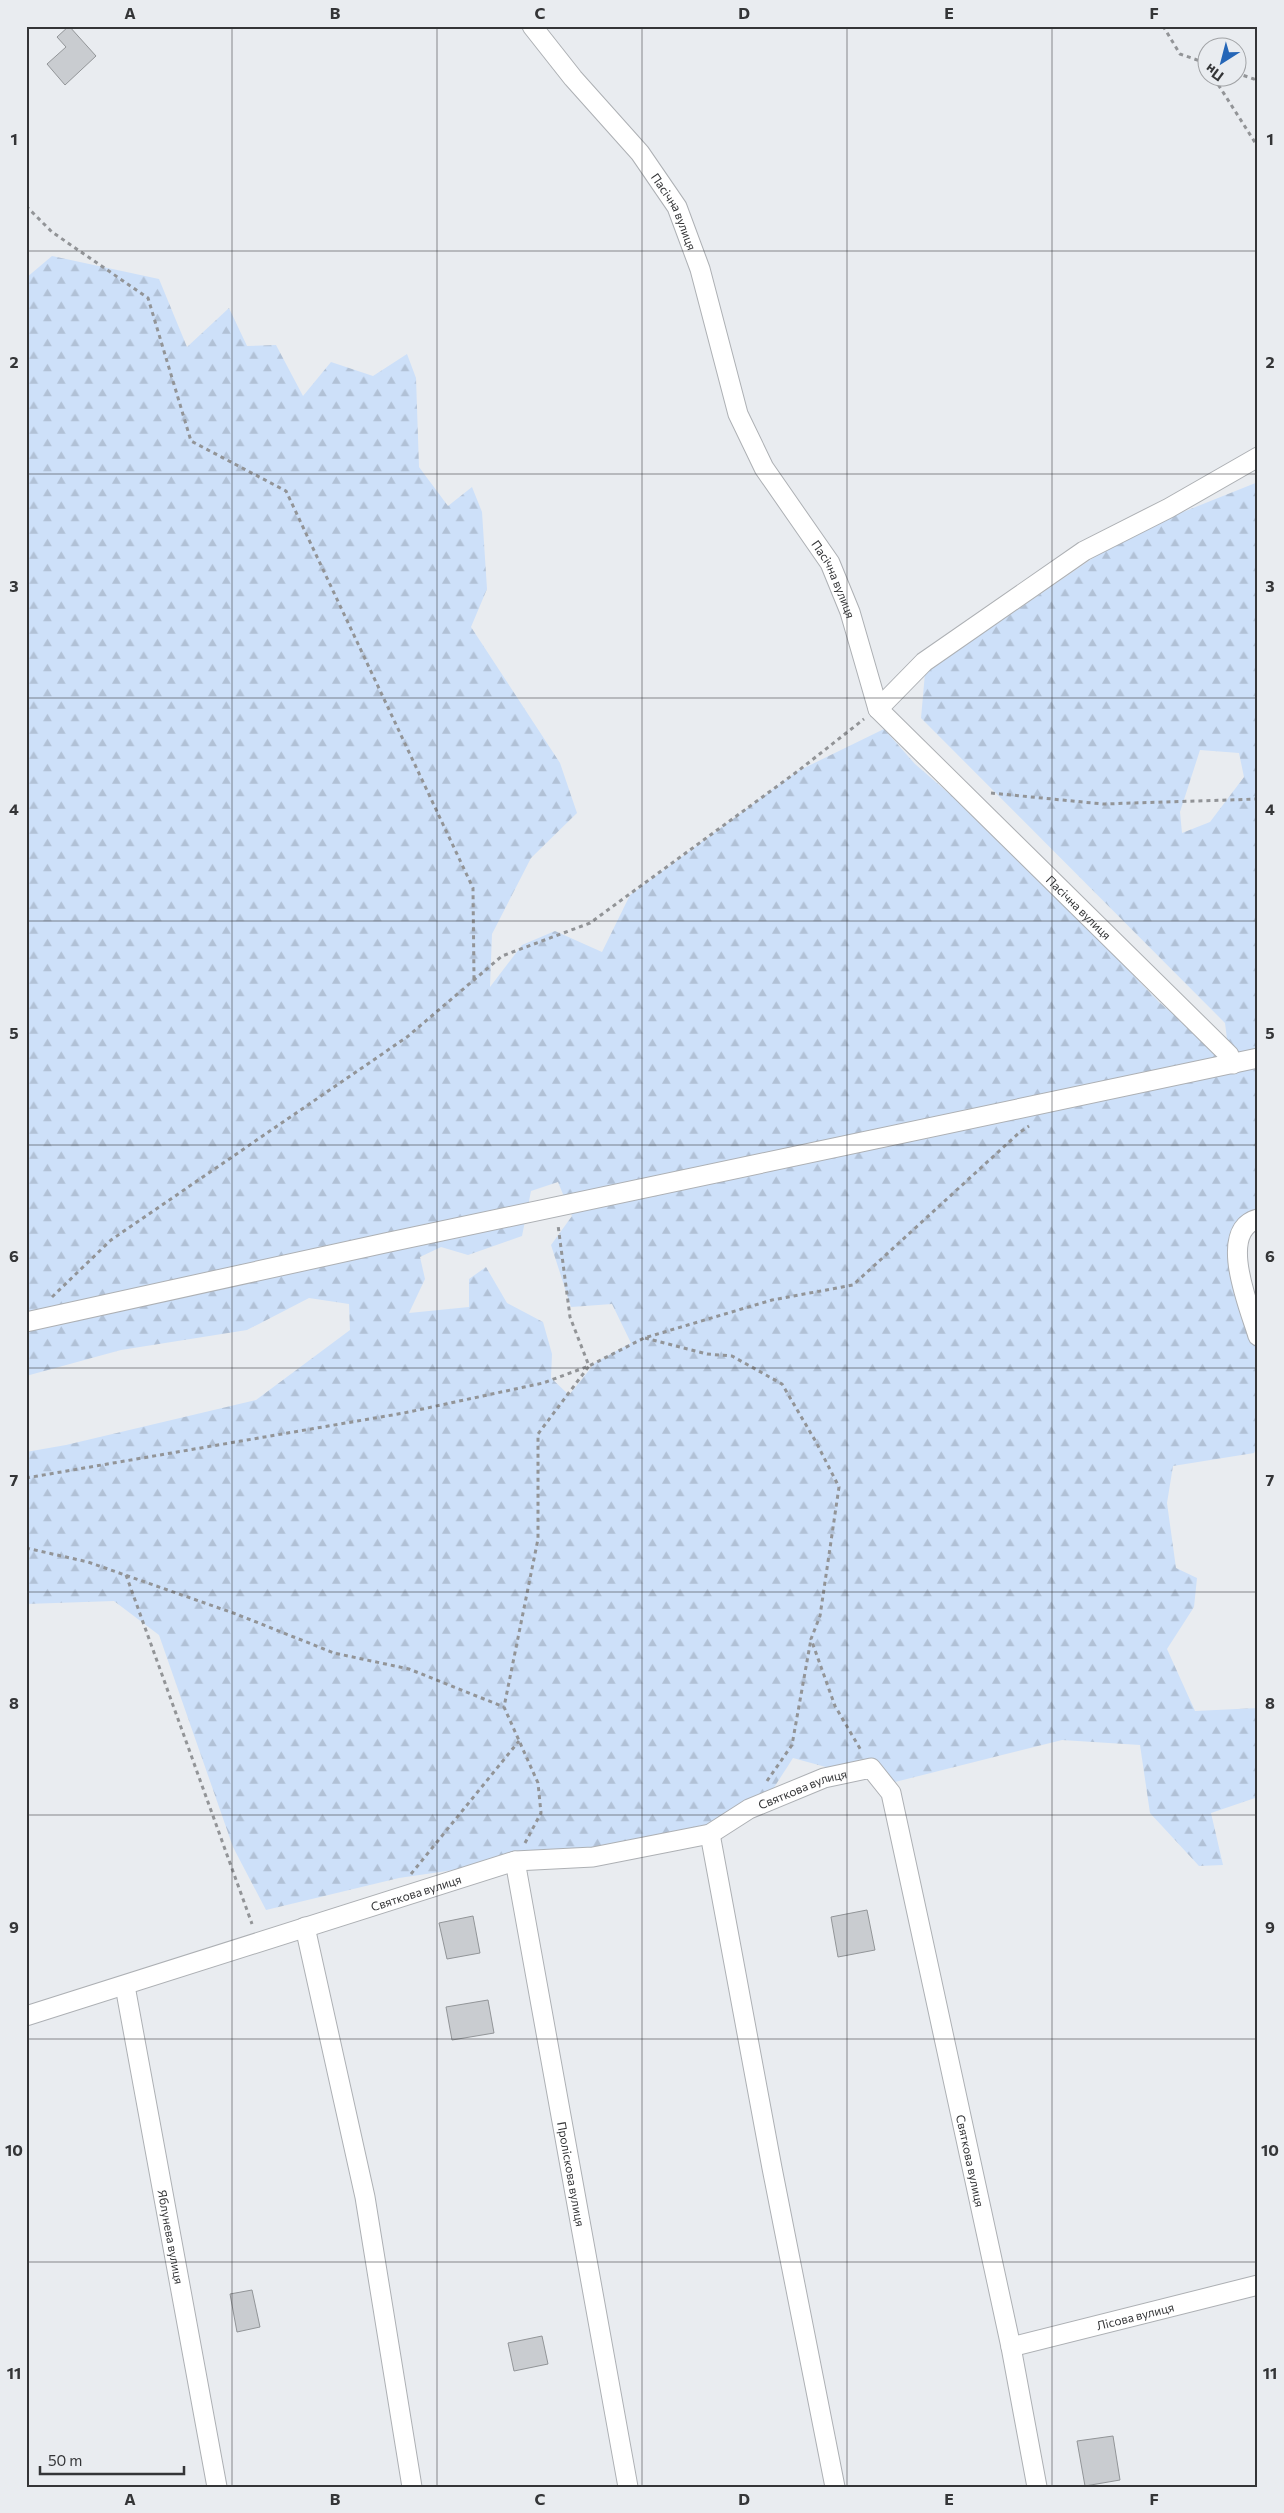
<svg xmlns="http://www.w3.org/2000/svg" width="1284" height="2513" font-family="Commissioner,sans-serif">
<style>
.forest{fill:url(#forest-firs);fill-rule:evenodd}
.building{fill:#c9ccd0;stroke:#929598}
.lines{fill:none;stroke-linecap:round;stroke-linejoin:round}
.minor-casing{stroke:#adb0b4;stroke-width:21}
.path{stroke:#929497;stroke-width:3;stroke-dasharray:4 4;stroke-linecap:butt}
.minor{stroke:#fff;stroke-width:19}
.grid{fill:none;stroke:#343537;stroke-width:1;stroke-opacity:0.55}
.labels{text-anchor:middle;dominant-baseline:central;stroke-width:4.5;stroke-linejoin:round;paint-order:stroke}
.street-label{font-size:12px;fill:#343537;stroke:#e9ecf0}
.neatline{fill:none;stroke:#343537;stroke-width:2}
.grid-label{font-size:16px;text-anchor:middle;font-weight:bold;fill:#343537}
</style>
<defs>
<pattern id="forest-firs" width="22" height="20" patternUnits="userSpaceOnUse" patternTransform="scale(1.25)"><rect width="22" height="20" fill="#cde0f9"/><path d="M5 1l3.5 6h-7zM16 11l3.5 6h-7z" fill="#b1c1d6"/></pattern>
</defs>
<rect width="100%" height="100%" fill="#e9ecf0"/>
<path class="forest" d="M52,256L159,279L187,347L229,308L247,346L276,345L303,396L331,362L373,376L407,354L416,378L419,467L448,506L472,487L482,512L487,589L471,627L560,763L577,813L531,858L492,934L490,987L522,945L555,931L602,952L630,895L798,771L884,729L915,764L1005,842L1159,1002L1236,1067L1229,1055L1225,1023L921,718L925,673L1128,534L1258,482V1227L1234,1231L1258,1345V1444L1254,1453L1173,1466L1167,1503L1176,1568L1197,1578L1194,1607L1167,1649L1195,1711L1258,1708V1797L1211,1813L1223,1865L1199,1866L1150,1813L1140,1745L1062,1740L895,1782L855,1775L793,1758L755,1817L554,1858L515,1861L399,1878L266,1910L233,1847L159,1635L114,1601L26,1604V1452L66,1445L256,1400L350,1330L349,1304L309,1298L247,1330L121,1350L26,1376V278ZM1200,750L1239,753L1244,777L1210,822L1182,833L1180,812ZM558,1182L572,1216L551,1245L571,1307L612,1304L631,1343L595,1363L569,1395L551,1378L552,1354L543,1322L507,1303L486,1267L469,1279V1307L409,1313L425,1279L420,1257L441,1247L468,1255L522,1236L531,1191Z"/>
<g class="building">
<polygon points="69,26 96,56 65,85 47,64 66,47 57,37"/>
<polygon points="867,1910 875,1950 838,1957 831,1917"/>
<polygon points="473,1916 480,1953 447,1959 439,1923"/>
<polygon points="488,2000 494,2033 452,2040 446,2007"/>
<polygon points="252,2290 260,2327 237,2332 230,2294"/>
<polygon points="542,2336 548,2364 514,2371 508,2343"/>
<polygon points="1113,2436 1120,2480 1085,2486 1077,2441"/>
</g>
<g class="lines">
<defs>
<g id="minor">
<path id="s1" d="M532,26L573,78L640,153L677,207L700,269L738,414L764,468L830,563L850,612L878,709L1229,1055L1233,1064"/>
<polyline points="878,709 924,662 1084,551 1169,508 1258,457"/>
<path d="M1258,1219C1216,1230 1250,1309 1258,1336"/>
<polyline points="26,1322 385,1243 1258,1058"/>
<polyline points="710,1834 772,2168 835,2487"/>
<path id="s2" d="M515,1861L628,2487"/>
<polyline points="305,1927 365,2197 412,2487"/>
<path id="s3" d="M125,1986L217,2487"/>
<path id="s4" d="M26,2016L515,1861L593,1857L710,1834L749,1809L824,1778L871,1768L891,1793L1011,2347L1037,2487"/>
<path id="s5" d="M1011,2347L1258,2285"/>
</g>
</defs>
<use href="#minor" class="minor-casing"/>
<g class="path">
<polyline points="1163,26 1180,54 1206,63"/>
<polyline points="1236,73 1254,79 1258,77"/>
<polyline points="1214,78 1258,147"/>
<polyline points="26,206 52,232 148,298 191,441 286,491 473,888 474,979"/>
<polyline points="991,793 1103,804 1258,799"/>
<polyline points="52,1297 111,1240 407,1037 502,956 590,923 798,771 864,719"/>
<polyline points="645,1338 707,1354 732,1356 782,1384 816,1442 839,1487 820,1616 811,1639 835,1706 862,1752"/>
<polyline points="26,1478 404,1413 543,1383 589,1366 644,1338 772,1300 853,1285 1020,1132 1029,1126"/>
<polyline points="26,1548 88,1562 236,1614 334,1653 409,1669 504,1707"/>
<polyline points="126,1575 252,1924"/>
<polyline points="767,1781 792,1745 811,1639"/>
<polyline points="525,1843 541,1813 538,1783 504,1707 538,1539 538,1434 589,1366 570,1317 558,1225"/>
<polyline points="411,1874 519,1741"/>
</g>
<use href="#minor" class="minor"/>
</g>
<path class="grid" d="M232,26V2487M437,26V2487M642,26V2487M847,26V2487M1052,26V2487M26,251H1258M26,474H1258M26,698H1258M26,921H1258M26,1145H1258M26,1368H1258M26,1592H1258M26,1815H1258M26,2039H1258M26,2262H1258"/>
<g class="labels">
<g class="street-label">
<text stroke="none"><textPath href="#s1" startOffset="235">Пасічна вулиця</textPath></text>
<text stroke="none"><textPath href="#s1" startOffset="640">Пасічна вулиця</textPath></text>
<text stroke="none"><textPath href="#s1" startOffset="1060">Пасічна вулиця</textPath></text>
<text stroke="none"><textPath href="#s4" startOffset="814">Святкова вулиця</textPath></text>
<text stroke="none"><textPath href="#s4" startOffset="409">Святкова вулиця</textPath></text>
<text stroke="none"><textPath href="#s4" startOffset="1294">Святкова вулиця</textPath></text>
<text stroke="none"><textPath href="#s2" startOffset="318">Проліскова вулиця</textPath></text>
<text stroke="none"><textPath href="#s3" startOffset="255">Яблунева вулиця</textPath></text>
<text stroke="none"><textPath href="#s5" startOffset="128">Лісова вулиця</textPath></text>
</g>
</g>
<rect width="1284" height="2513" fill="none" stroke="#e9ecf0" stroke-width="55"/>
<g transform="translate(1222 62) rotate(216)"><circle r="24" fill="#e9ecf0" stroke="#a1a3a6"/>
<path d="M0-4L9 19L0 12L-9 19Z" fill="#2566b7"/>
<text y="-8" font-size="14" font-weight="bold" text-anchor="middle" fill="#343537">Пн</text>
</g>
<path d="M40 2466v8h144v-8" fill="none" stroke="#343537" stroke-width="2.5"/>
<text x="48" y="2466" font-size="15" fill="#343537" stroke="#e9ecf0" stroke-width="4" paint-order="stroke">50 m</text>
<rect x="28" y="28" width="1228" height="2458" class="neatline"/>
<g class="grid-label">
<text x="130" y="19">A</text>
<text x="335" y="19">B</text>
<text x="540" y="19">C</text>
<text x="744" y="19">D</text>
<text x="949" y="19">E</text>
<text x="1154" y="19">F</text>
<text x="14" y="145">1</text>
<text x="1270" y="145">1</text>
<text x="14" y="368">2</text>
<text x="1270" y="368">2</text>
<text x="14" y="592">3</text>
<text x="1270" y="592">3</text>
<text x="14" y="815">4</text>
<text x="1270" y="815">4</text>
<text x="14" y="1039">5</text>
<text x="1270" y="1039">5</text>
<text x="14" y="1262">6</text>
<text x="1270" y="1262">6</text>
<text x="14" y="1486">7</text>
<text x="1270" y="1486">7</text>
<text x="14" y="1709">8</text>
<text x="1270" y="1709">8</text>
<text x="14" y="1933">9</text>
<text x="1270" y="1933">9</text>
<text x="14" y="2156">10</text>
<text x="1270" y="2156">10</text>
<text x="14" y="2379">11</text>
<text x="1270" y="2379">11</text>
<text x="130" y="2505">A</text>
<text x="335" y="2505">B</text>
<text x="540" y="2505">C</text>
<text x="744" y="2505">D</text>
<text x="949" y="2505">E</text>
<text x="1154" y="2505">F</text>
</g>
</svg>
